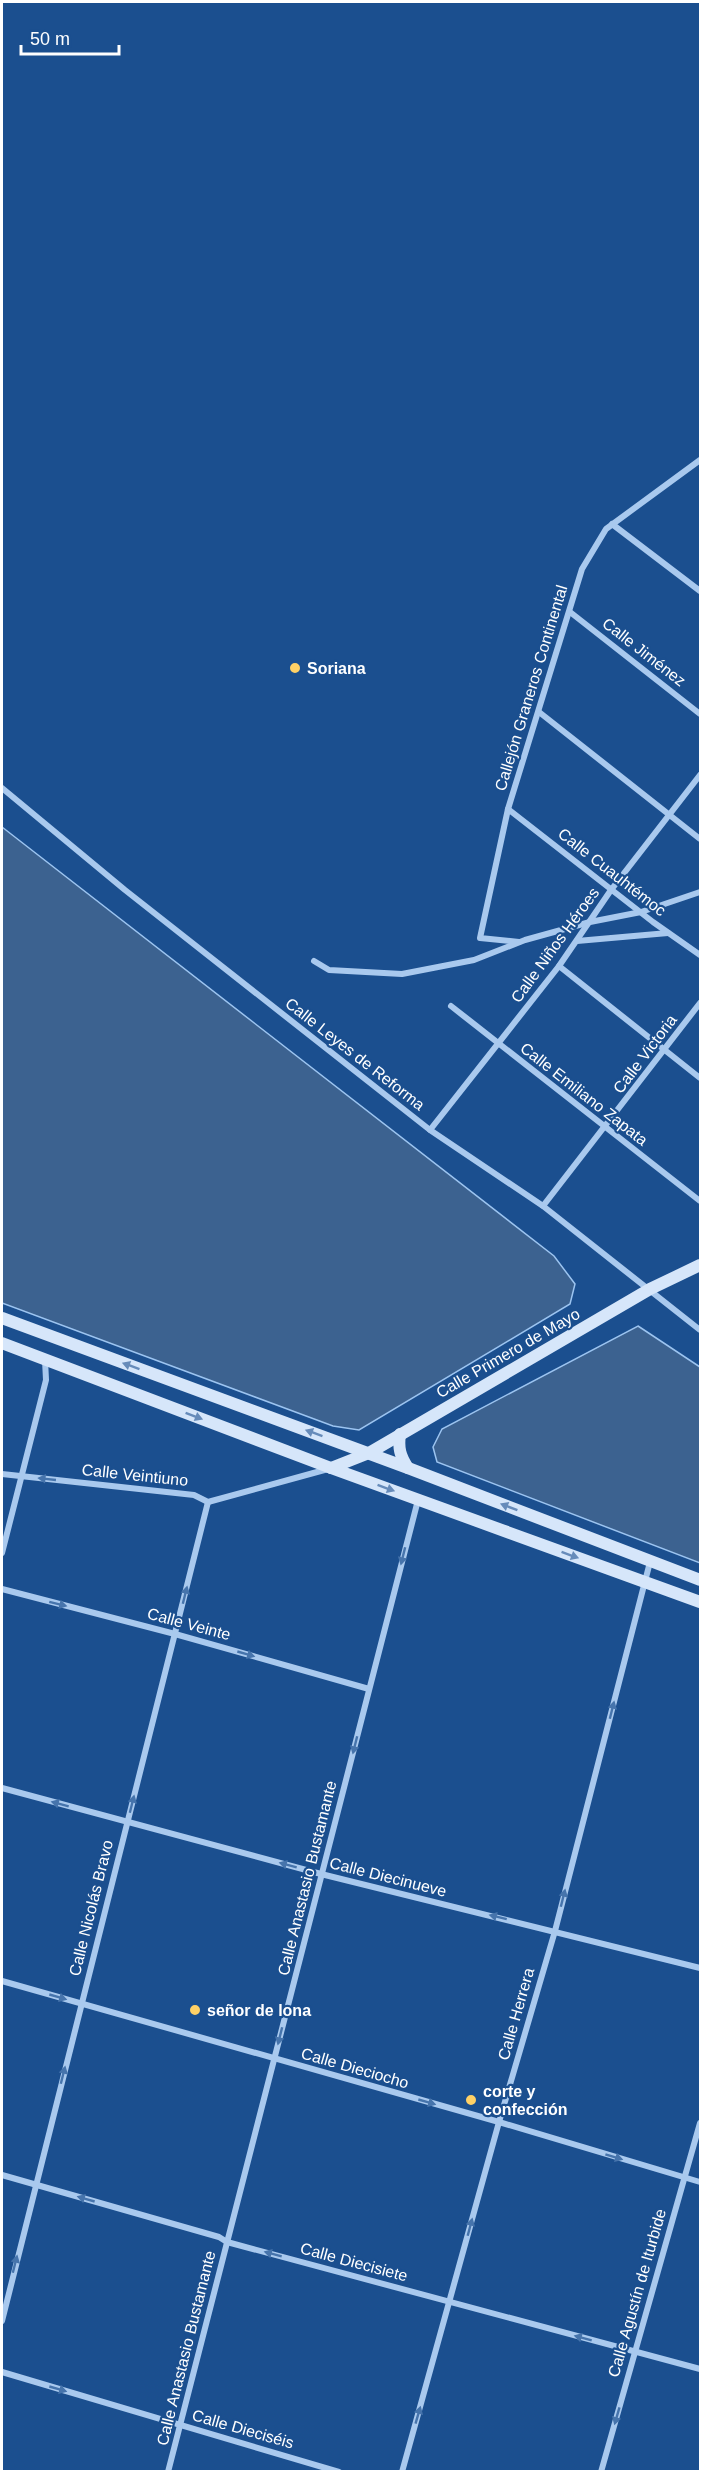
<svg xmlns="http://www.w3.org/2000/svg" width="702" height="2473" font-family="Arial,sans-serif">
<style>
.water{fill:#3c6290;stroke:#9cc4f0;stroke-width:1.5}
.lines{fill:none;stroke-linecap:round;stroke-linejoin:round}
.minor{stroke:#a9c9ee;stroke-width:6}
.secondary{stroke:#d6e6fa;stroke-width:12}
.oneway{fill:#668bba}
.oneway2{fill:#4674ac}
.poi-dot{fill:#ffd166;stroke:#1b4f8f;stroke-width:2}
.labels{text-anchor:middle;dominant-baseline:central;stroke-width:4.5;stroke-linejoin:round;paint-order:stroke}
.street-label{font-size:16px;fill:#fff;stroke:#1b4f8f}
.poi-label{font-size:16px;font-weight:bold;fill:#fff;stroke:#1b4f8f;text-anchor:start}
</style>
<rect width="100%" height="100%" fill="#1b4f8f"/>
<g class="water">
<polygon points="2,827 554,1256 575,1284 570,1304 359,1430 333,1426 2,1303"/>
<polygon points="638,1326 700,1367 700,1563 437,1462 433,1447 442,1429"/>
</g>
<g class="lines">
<g class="minor">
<polyline points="612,524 700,591"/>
<polyline points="570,612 700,714"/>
<polyline points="539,712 700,839"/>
<polyline points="2,788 125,890 430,1130 543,1206 700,1330"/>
<polyline points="508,809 653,922 700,955"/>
<polyline points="577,941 668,933"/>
<polyline points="519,942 480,938 508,809 582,569 606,529 700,460"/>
<polyline points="314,961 329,970 402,974 474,960 525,940 590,922 641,912 700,892"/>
<polyline points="559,966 700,1078"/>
<polyline points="451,1006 700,1201"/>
<polyline points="430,1130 559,966 611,890 700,775"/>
<polyline points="543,1206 700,1003"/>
<polyline points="2,1474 194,1495 208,1502 328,1469"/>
<polyline points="2,1553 46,1380 45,1360"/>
<polyline points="2,1589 175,1634 369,1689"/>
<polyline points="2,1788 321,1874 700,1968"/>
<polyline points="2,1981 499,2122 700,2182"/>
<polyline points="2,2175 219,2237 227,2242 700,2369"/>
<polyline points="2,2321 208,1502"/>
<polyline points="2,2372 339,2472"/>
<polyline points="168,2472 418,1500"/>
<polyline points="402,2472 499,2122 555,1931 650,1562"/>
<polyline points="601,2472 700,2123"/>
</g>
<g class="secondary">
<polyline points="2,1318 408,1468 700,1580"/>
<polyline points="2,1343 331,1468 700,1602"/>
<path d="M400,1434C398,1448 400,1456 408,1468"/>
<polyline points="331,1468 369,1453 650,1289 700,1265"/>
</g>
</g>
<defs><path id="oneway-solid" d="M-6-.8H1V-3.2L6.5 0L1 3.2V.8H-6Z" transform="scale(1.5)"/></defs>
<g class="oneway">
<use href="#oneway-solid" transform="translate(131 1366) rotate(-160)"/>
<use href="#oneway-solid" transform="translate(194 1416) rotate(21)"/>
<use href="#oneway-solid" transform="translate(314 1433) rotate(-160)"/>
<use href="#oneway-solid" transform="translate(386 1488) rotate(20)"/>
<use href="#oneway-solid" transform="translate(509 1507) rotate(-159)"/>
<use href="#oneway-solid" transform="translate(570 1555) rotate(20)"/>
</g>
<g class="oneway2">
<use href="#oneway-solid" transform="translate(47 1479) rotate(-174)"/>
<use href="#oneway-solid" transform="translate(403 1556) rotate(104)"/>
<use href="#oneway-solid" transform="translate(185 1595) rotate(-76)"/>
<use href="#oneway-solid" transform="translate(58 1604) rotate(14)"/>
<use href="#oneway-solid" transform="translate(246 1654) rotate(16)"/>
<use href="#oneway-solid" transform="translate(612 1710) rotate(-76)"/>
<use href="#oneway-solid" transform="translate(355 1745) rotate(104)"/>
<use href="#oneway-solid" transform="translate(60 1804) rotate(-165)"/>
<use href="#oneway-solid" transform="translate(132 1804) rotate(-76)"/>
<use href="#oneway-solid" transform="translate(288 1865) rotate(-165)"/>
<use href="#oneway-solid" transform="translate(563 1898) rotate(-76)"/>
<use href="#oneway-solid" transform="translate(498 1917) rotate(-166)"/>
<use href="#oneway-solid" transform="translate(58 1997) rotate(16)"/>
<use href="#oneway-solid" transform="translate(280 2036) rotate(104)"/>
<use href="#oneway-solid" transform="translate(63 2075) rotate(-76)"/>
<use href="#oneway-solid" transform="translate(427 2102) rotate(16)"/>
<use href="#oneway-solid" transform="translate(614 2157) rotate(17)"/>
<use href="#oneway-solid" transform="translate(86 2199) rotate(-164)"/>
<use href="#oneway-solid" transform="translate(470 2227) rotate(-75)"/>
<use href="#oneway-solid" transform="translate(273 2254) rotate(-165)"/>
<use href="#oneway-solid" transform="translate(15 2264) rotate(-76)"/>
<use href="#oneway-solid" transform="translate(583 2338) rotate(-165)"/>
<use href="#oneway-solid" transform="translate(58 2389) rotate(16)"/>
<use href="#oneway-solid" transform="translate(418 2415) rotate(-74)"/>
<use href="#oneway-solid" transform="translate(617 2416) rotate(106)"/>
</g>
<g class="poi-dot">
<circle cx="295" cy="668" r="6"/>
<circle cx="195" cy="2010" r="6"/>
<circle cx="471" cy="2100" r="6"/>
</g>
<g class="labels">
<g class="street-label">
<text transform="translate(644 652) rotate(38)">Calle Jiménez</text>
<text transform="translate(531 688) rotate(-73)">Callejón Graneros Continental</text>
<text transform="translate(612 872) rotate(38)">Calle Cuauhtémoc</text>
<text transform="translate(555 945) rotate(-54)">Calle Niños Héroes</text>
<text transform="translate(355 1054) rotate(38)">Calle Leyes de Reforma</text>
<text transform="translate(645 1054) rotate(-53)">Calle Victoria</text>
<text transform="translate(584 1094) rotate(38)">Calle Emiliano Zapata</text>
<text transform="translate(508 1353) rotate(-30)">Calle Primero de Mayo</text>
<text transform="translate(135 1475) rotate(6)">Calle Veintiuno</text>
<text transform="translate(189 1624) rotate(15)">Calle Veinte</text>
<text transform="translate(388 1877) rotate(14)">Calle Diecinueve</text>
<text transform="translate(307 1878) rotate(-76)">Calle Anastasio Bustamante</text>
<text transform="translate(91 1908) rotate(-76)">Calle Nicolás Bravo</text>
<text transform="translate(516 2014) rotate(-74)">Calle Herrera</text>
<text transform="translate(355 2068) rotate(16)">Calle Dieciocho</text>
<text transform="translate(354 2262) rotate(15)">Calle Diecisiete</text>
<text transform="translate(637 2293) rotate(-74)">Calle Agustín de Iturbide</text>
<text transform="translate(186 2348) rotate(-76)">Calle Anastasio Bustamante</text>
<text transform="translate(243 2429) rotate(16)">Calle Dieciséis</text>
</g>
<g class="poi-label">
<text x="307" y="668">Soriana</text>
<text x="207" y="2010">señor de lona</text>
<text x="483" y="2091">corte y<tspan x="483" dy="18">confección</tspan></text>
</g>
</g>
<rect width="702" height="2473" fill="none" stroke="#ffffff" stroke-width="6"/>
<path d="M21 45v9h98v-9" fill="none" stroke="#ffffff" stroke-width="3"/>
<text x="30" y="45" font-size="18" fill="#ffffff" stroke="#1b4f8f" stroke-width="4.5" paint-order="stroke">50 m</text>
</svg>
